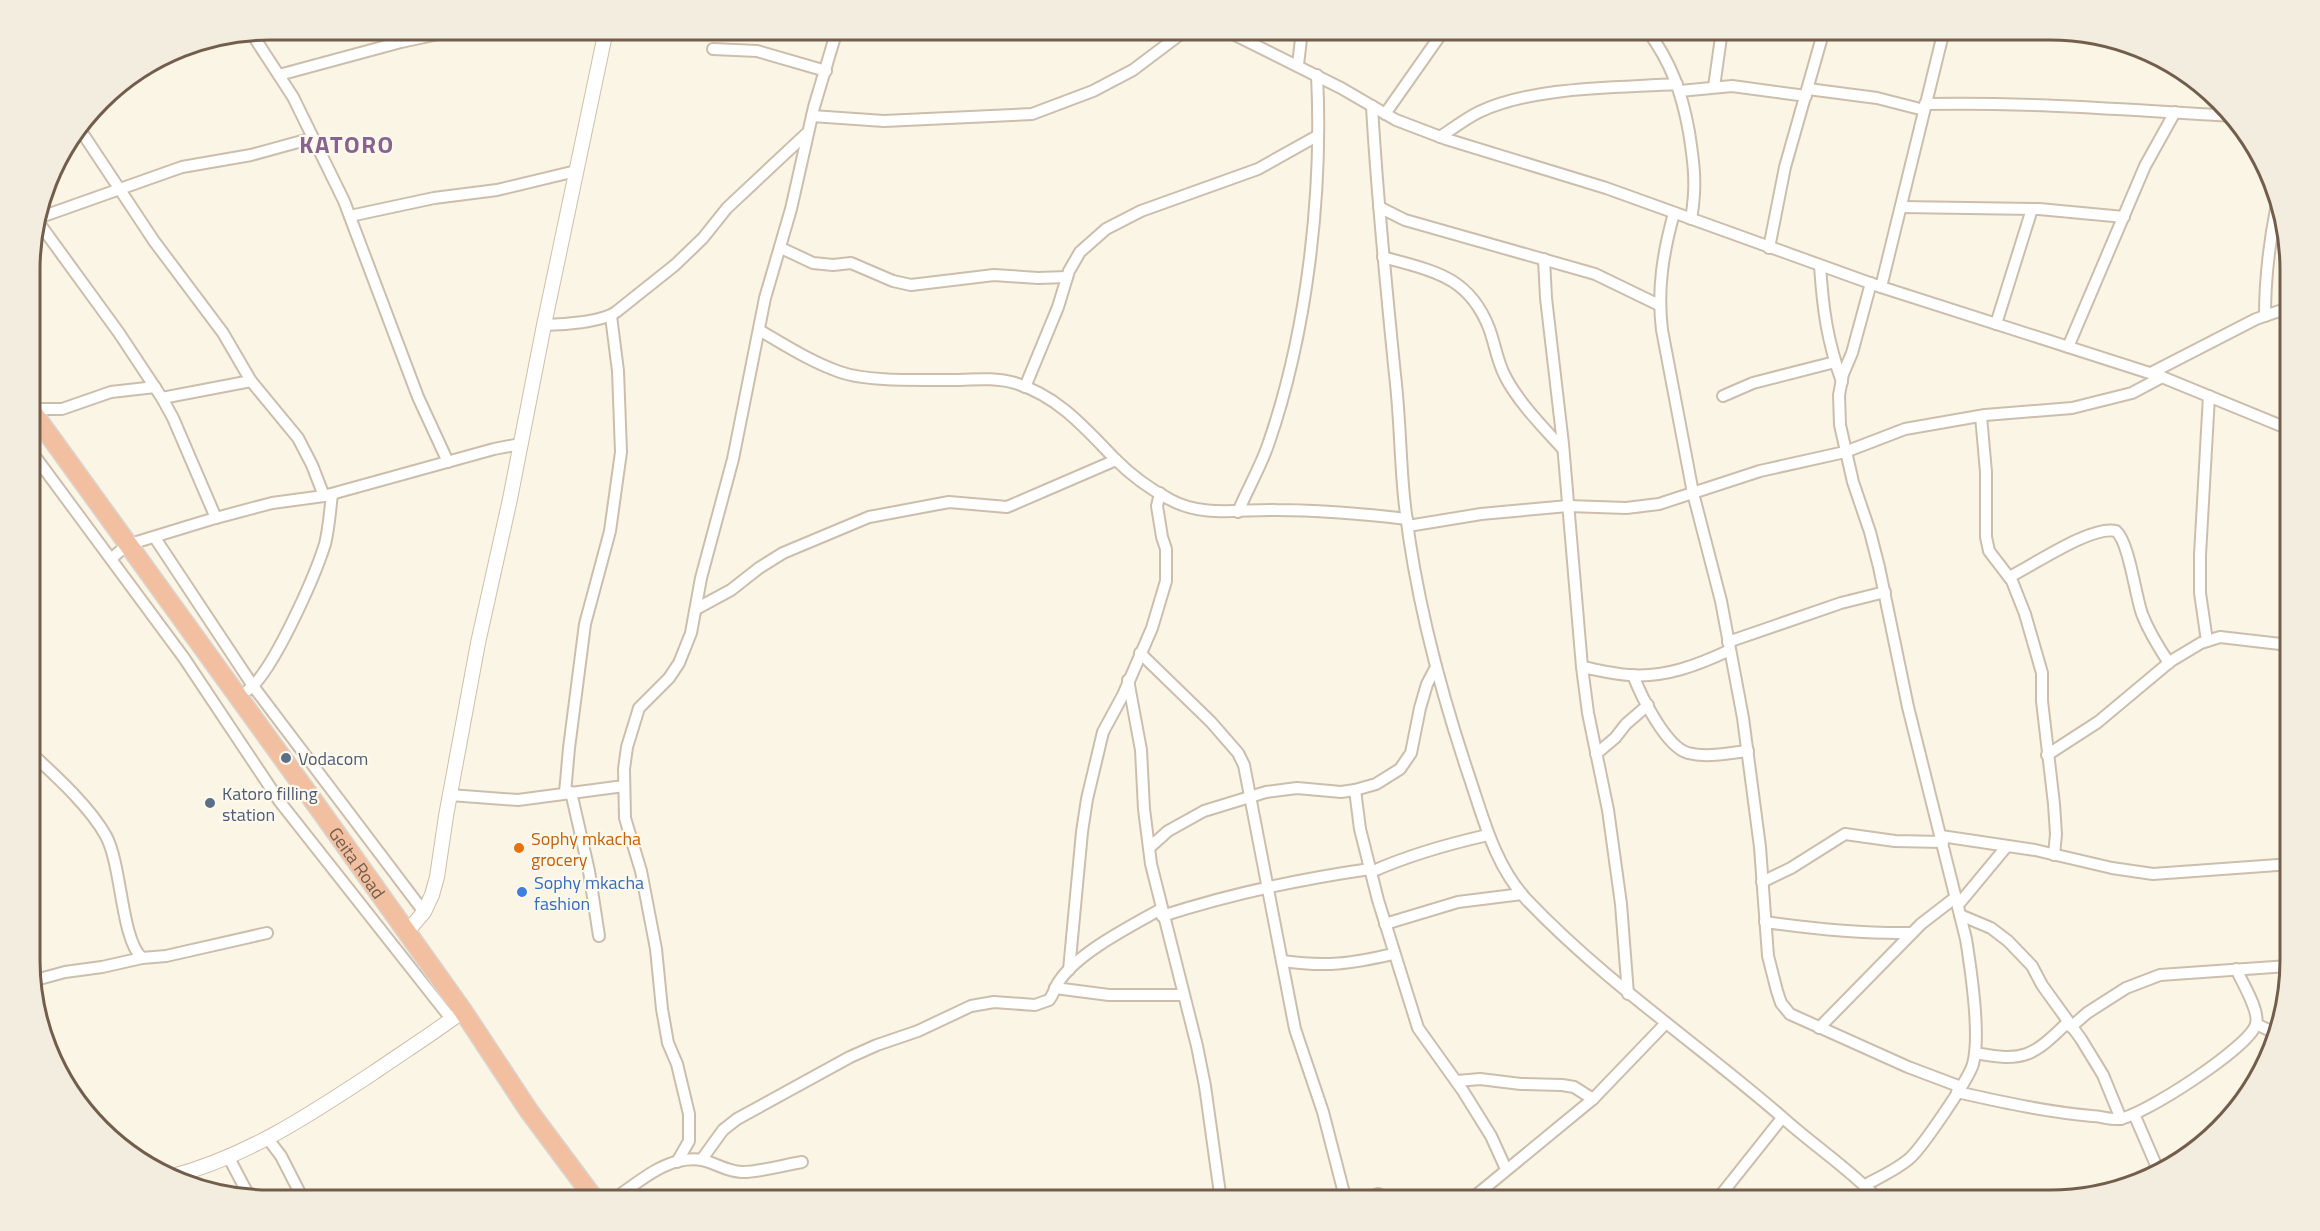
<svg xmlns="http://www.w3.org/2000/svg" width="2320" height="1231" font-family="'Titillium Web',sans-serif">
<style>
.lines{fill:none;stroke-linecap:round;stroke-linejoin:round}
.street-casing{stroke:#ccbead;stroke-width:14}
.secondary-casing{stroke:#cfbfaa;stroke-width:16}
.highway-casing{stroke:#dbd5d0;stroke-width:21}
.street{stroke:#fff;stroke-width:10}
.secondary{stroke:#fff;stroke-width:14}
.highway{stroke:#f2bfa0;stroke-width:18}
.service-dot{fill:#5c6f8a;stroke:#fef9ec;stroke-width:2}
.food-dot{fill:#e8710a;stroke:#fef9ec;stroke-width:2}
.shop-dot{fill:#3f7fe0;stroke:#fef9ec;stroke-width:2}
.labels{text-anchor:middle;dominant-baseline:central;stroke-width:4.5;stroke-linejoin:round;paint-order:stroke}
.service-label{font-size:18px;fill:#4e5e75;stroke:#fef9ec;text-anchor:start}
.food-label{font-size:18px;fill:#c56008;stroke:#fef9ec;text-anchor:start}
.street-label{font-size:18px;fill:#735e4c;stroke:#fef9ec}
.shop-label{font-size:18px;fill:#366cbe;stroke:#fef9ec;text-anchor:start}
.district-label{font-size:24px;font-weight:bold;letter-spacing:1.5px;fill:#86648f;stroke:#fef9ec}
.rim{fill:none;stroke:#735e4c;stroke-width:3}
</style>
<rect width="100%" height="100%" fill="#fbf5e6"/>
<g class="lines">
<defs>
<g id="street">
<polyline points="1225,30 1341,88 1396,120 1446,139 1606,188 1881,287 2162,377 2289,429"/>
<path d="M1647,30C1671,62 1682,93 1689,132C1694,164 1697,186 1691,219"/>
<polyline points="252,34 293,97 344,201 418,397 448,462"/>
<polyline points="713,49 757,51 826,71"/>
<polyline points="1298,65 1302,30"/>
<polyline points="279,75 401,42 457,30"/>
<polyline points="1714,87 1722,30"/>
<polyline points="1808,89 1877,98 1924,110"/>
<polyline points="1680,91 1732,86 1806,96"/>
<path d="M1925,104C2028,102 2129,110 2231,116"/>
<path d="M1372,106C1377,196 1386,286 1395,375C1400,416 1400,457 1404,497C1414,594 1439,687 1470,779C1484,821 1496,867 1527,900C1604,981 1698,1044 1782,1117C1814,1146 1850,1169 1880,1201"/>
<polyline points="1385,114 1444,30"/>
<polyline points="812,116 884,121 1032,114 1093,91 1133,70 1186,30"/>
<polyline points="81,131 154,241 223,333 251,381 298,438 312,465 324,496"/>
<path d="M1440,137C1452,129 1465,119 1479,112C1534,86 1616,88 1677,84"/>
<polyline points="1379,207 1405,220 1595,274 1659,305"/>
<polyline points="1901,207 2039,209 2124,217"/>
<path d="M1674,213C1663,253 1657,289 1662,330L1693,493L1721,601L1743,718L1760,847L1768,956L1777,991L1781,1003L1790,1014L1908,1067L1961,1087"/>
<polyline points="350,216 434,198 497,190 576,171"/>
<polyline points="41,217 182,167 251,155 313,138"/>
<polyline points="39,223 119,333 162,398 173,418 216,518"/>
<polyline points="781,248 813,263 833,265 851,263 893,281 911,285 994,275 1038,278 1067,277"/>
<polyline points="1769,248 1785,167 1824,30"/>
<path d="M1383,257C1432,271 1468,275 1489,328C1495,344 1497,361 1505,376C1518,402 1544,428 1563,449"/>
<polyline points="1544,259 1546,298 1563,444 1582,667 1588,713 1608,810 1621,904 1628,994"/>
<path d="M1820,266C1823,310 1827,340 1842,382"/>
<polyline points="1881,287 1944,30"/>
<path d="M2265,316C2265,279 2269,245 2276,209"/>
<polyline points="1996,324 2032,209"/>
<path d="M544,325C561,325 602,322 616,312L675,265L703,238L727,208L806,134"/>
<path d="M759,330C785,345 811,362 840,372C865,381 911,380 939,380C964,381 991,376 1015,383C1058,396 1085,428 1115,459C1130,474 1150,489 1169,499C1203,518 1240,509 1276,510C1320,510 1364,514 1407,519"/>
<polyline points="2068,347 2145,166 2175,112"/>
<polyline points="2151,373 2256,319 2288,308"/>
<polyline points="1025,387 1058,307 1069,271 1080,252 1106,229 1141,211 1258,169 1317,136"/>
<polyline points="1723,396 1753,383 1835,362"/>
<polyline points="162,398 251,381"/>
<polyline points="31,409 62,409 111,392 155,387"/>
<polyline points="1981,416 1986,472 1986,537 1989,551 2012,581 2025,614 2042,673 2042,701 2054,804 2056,834 2054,855"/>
<polyline points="31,451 184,658 280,802 452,1020"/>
<path d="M1238,512C1247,490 1260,468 1268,445C1307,333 1323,194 1317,75"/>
<polyline points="1408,526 1481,514 1568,506 1626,508 1659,504 1760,471 1845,452 1905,429 1985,415 2072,408 2132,393 2162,377"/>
<polyline points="155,538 253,686 424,912"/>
<polyline points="112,558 127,545 212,519 272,503 324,496 494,449 520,444"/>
<path d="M2009,577C2034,565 2091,525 2116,531C2129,542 2135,594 2142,614C2149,632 2159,648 2169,663"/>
<polyline points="696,609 731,590 759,568 783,553 869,517 949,502 1007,507 1116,460"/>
<polyline points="2207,641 2200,593 2200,555 2209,396"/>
<polyline points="1728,642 1841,603 1885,592"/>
<polyline points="1140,653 1211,722 1238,753 1244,765 1295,1029 1323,1112 1346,1201"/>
<path d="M1582,667C1598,670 1613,674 1629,675C1665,678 1698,665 1730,650"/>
<path d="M1633,675C1641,696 1666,747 1688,753C1707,758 1729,753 1748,751"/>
<polyline points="1128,680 1141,750 1144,809 1151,864 1197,1046 1205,1086 1221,1201"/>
<path d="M248,690C273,672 315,576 325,544C329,528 330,511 332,494"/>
<path d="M32,754C56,776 90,807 106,836C122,866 121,939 142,958L166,956L267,933"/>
<polyline points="1596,754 1615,738 1626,724 1648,705"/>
<polyline points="2047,755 2098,722 2171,661 2201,643 2220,637 2289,645"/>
<polyline points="1355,790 1360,829 1378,900 1418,1028 1463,1091 1491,1136 1506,1169"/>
<polyline points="571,792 589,871 599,936"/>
<polyline points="565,793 569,748 585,624 610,531 621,452 618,371 611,316"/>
<polyline points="450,795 518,800 624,786"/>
<polyline points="1941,836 2035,850 2112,868 2153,874 2290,864"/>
<polyline points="1149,848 1168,831 1204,811 1266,792 1297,788 1341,792 1355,790 1376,784 1400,769 1411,753 1420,708 1427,684 1436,667"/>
<path d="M1371,872C1409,855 1448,844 1488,835"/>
<polyline points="1762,882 1791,868 1845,834 1895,841 1943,842"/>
<polyline points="1958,905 2007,846"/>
<polyline points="1960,915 1991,928 2008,941 2032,966 2042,985 2081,1039 2103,1075 2121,1119"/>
<path d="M1162,916C1230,894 1300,879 1370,869"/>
<path d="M1765,922C1814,929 1862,934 1912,933"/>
<polyline points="1385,924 1458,902 1522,894"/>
<path d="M1282,961C1326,967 1350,964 1393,954"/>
<polyline points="1069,970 1082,832 1087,799 1103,732 1123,695 1152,628 1166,581 1166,549 1162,537 1157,506 1160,493"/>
<polyline points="32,981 65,972 102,967 142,958"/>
<polyline points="1055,988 1109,995 1183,995"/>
<polyline points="2256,1024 2273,1032"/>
<polyline points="2071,1027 2087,1013 2126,988 2160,975 2289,966"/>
<polyline points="1819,1028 1921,924 1956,897"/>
<path d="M1975,1053C2024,1062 2032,1057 2067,1023"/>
<polyline points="1457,1081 1480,1079 1521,1084 1562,1085 1574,1087 1593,1099"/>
<path d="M1957,1092C2002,1102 2046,1112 2092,1116C2101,1116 2110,1120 2119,1119C2143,1116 2250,1047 2256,1024C2260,1011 2242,982 2236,969"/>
<polyline points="2134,1114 2159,1172"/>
<polyline points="268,1139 281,1156 304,1201"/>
<polyline points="228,1156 249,1196"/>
<path d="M702,1159L723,1130L737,1119L850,1057L877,1045L918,1031L971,1006L994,1002L1035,1005L1049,1000C1054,994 1055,986 1060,980C1079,952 1131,926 1161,909"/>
<polyline points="677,1162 689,1141 689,1114 677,1064 668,1043 662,1009 656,949 641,871 625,818 624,769 627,747 639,708 669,678 679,663 691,633 701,578 733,459 765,298 791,209 814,107 837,30"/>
<path d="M1865,1185C1880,1177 1896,1170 1909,1159C1921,1149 1969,1079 1973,1064C1981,1035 1971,970 1966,939L1908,707L1879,567L1870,532L1853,482L1840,425L1839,395L1843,374L1852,353L1871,283"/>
<path d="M610,1201C632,1188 653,1167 679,1161C711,1154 717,1171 742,1172C761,1172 783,1165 802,1162"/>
<polyline points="1361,1201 1378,1194 1395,1201"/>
<polyline points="1469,1201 1593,1099 1666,1023"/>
<polyline points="1716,1201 1782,1118"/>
</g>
<g id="secondary">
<polyline points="406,933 424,912 432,895 437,877 446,816 478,643 510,499 544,325 606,30"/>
<path d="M169,1177C245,1158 311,1114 376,1071C405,1051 435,1032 463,1011"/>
</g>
<g id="highway">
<path id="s1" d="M31,410L320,810L463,1011L529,1111L596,1201"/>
</g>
</defs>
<use href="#street" class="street-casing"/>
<use href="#secondary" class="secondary-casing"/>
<use href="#highway" class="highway-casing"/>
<use href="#street" class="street"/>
<use href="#secondary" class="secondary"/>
<use href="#highway" class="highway"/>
</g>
<g class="service-dot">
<circle cx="286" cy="758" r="6"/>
<circle cx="210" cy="803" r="6"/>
</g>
<circle class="food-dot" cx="519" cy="848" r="6"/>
<circle class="shop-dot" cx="522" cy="892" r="6"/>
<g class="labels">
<g class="service-label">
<text x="298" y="758">Vodacom</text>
<text x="222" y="793">Katoro filling<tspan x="222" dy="21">station</tspan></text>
</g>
<g class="food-label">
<text x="531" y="838">Sophy mkacha<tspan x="531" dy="21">grocery</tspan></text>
</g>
<g class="street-label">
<text stroke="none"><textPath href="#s1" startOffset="558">Geita Road</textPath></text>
</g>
<g class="shop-label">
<text x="534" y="882">Sophy mkacha<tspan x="534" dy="21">fashion</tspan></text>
</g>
<g class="district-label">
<text x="347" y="144">KATORO</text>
</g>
</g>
<path d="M0 0H2320V1231H0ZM270 40H2050A230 230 0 0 1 2280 270V960A230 230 0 0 1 2050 1190H270A230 230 0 0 1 40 960V270A230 230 0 0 1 270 40Z" fill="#f3eddf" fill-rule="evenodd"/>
<path class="rim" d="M270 40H2050A230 230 0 0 1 2280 270V960A230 230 0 0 1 2050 1190H270A230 230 0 0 1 40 960V270A230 230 0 0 1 270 40Z"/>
</svg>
